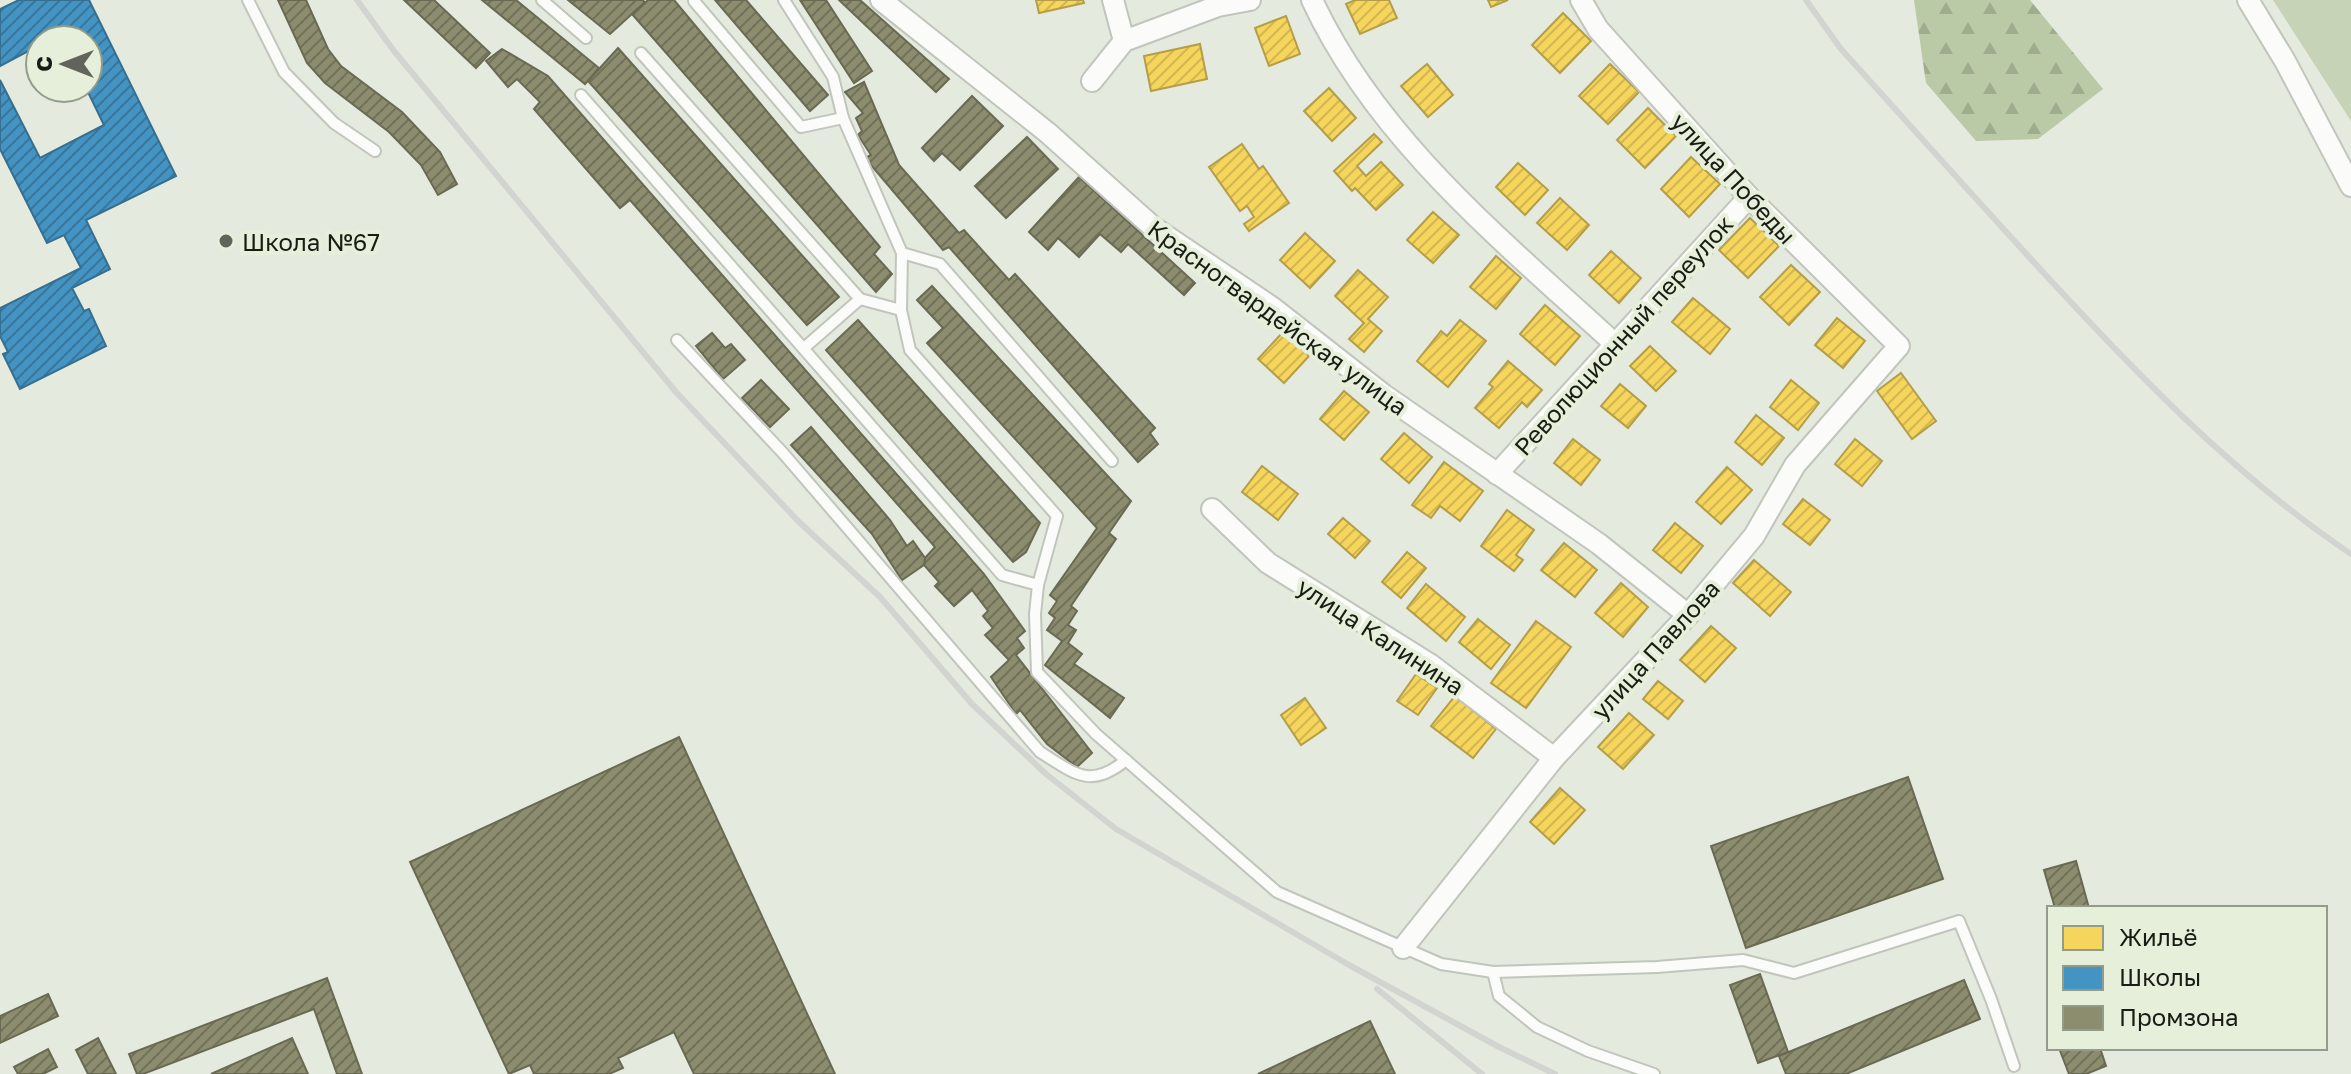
<svg xmlns="http://www.w3.org/2000/svg" width="2351" height="1074" font-family="'Golos Text',sans-serif">
<style>
.grass{fill:#c6d3b6}
.forest{fill:url(#forest-firs)}
.homes{fill:url(#homes-hatch);stroke:#b49e47;stroke-width:2}
.schools{fill:url(#schools-hatch);stroke:#366f8f;stroke-width:2}
.industry{fill:url(#industry-hatch);stroke:#6a6a53;stroke-width:2}
.lines{fill:none;stroke-linecap:round;stroke-linejoin:round}
.service-casing{stroke:#c1c5bc;stroke-width:14}
.minor-casing{stroke:#c1c5bc;stroke-width:24}
.service{stroke:#fbfcfa;stroke-width:10}
.minor{stroke:#fbfcfa;stroke-width:20}
.rail{stroke:#d2d4d0;stroke-width:6}
.poi-dot{fill:#60645b;stroke:#e5efd9;stroke-width:3}
.labels{text-anchor:middle;dominant-baseline:central;stroke-width:8;stroke-linejoin:round;paint-order:stroke}
.street-label{font-size:24px;fill:#191c15;stroke:#e5efd9}
.poi-label{font-size:24px;fill:#191c15;stroke:#e5efd9;text-anchor:start}
</style>
<defs>
<pattern id="forest-firs" width="22" height="20" patternUnits="userSpaceOnUse" patternTransform="scale(2)"><rect width="22" height="20" fill="#bacaa6"/><path d="M5 1l3.5 6h-7zM16 11l3.5 6h-7z" fill="#9fad8e"/></pattern>
<pattern id="homes-hatch" width="6" height="6" patternUnits="userSpaceOnUse" patternTransform="scale(2)"><rect width="6" height="6" fill="#f6d55c"/><path d="M-1 1l2-2M0 6l6-6M5 7l2-2" fill="none" stroke="#d2b64f"/></pattern>
<pattern id="schools-hatch" width="6" height="6" patternUnits="userSpaceOnUse" patternTransform="scale(2)"><rect width="6" height="6" fill="#4393c3"/><path d="M-1 1l2-2M0 6l6-6M5 7l2-2" fill="none" stroke="#37779d"/></pattern>
<pattern id="industry-hatch" width="6" height="6" patternUnits="userSpaceOnUse" patternTransform="scale(2)"><rect width="6" height="6" fill="#8c8c6e"/><path d="M-1 1l2-2M0 6l6-6M5 7l2-2" fill="none" stroke="#727259"/></pattern>
</defs>
<rect width="100%" height="100%" fill="#e4eade"/>
<polygon class="grass" points="2273,0 2351,0 2351,121"/>
<polygon class="forest" points="1914,0 2030,0 2103,89 2038,139 1976,141 1926,83"/>
<g class="homes">
<polygon points="1036,0 1083,0 1084,3 1039,13"/>
<polygon points="1355,0 1389,0 1397,18 1360,34 1346,4"/>
<polygon points="1488,0 1508,0 1491,7"/>
<polygon points="1563,13 1591,41 1560,73 1532,45"/>
<polygon points="1286,16 1300,54 1269,66 1255,28"/>
<polygon points="1200,44 1207,79 1151,91 1144,56"/>
<polygon points="1427,64 1453,95 1428,117 1401,86"/>
<polygon points="1610,64 1639,92 1608,124 1579,96"/>
<polygon points="1329,88 1356,118 1332,141 1304,111"/>
<polygon points="1648,108 1676,136 1645,168 1617,140"/>
<polygon points="1374,134 1382,142 1357,166 1366,176 1381,162 1403,185 1376,210 1355,188 1352,191 1334,171"/>
<polygon points="1242,144 1259,169 1263,166 1289,203 1249,231 1244,224 1254,217 1247,206 1240,211 1209,167"/>
<polygon points="1691,157 1720,184 1689,217 1661,189"/>
<polygon points="1518,163 1548,190 1525,215 1496,187"/>
<polygon points="1560,198 1589,225 1567,250 1537,223"/>
<polygon points="1433,212 1459,235 1433,263 1407,240"/>
<polygon points="1750,218 1779,246 1748,278 1719,250"/>
<polygon points="1305,233 1335,261 1310,288 1280,260"/>
<polygon points="1611,251 1641,278 1619,303 1589,275"/>
<polygon points="1496,256 1521,278 1496,309 1470,287"/>
<polygon points="1791,265 1820,292 1789,325 1760,297"/>
<polygon points="1358,270 1388,297 1368,319 1382,331 1364,352 1349,339 1364,323 1335,296"/>
<polygon points="1693,298 1730,329 1710,354 1672,322"/>
<polygon points="1545,305 1580,336 1555,365 1520,334"/>
<polygon points="1837,318 1865,341 1843,368 1815,345"/>
<polygon points="1460,320 1486,341 1448,387 1417,361 1441,331 1447,336"/>
<polygon points="1283,332 1309,356 1284,383 1258,359"/>
<polygon points="1650,346 1676,371 1656,391 1630,366"/>
<polygon points="1508,361 1542,390 1527,407 1522,402 1499,428 1475,408 1493,387 1489,384"/>
<polygon points="1901,373 1936,421 1912,439 1877,391"/>
<polygon points="1791,380 1819,403 1798,430 1770,407"/>
<polygon points="1620,384 1646,406 1628,428 1601,406"/>
<polygon points="1344,391 1369,412 1344,440 1320,419"/>
<polygon points="1756,415 1784,438 1762,465 1735,442"/>
<polygon points="1404,433 1432,457 1409,483 1381,459"/>
<polygon points="1573,439 1600,460 1581,485 1554,463"/>
<polygon points="1855,439 1882,461 1862,486 1835,464"/>
<polygon points="1444,462 1483,491 1460,521 1440,506 1431,518 1412,505"/>
<polygon points="1262,466 1298,494 1278,520 1242,492"/>
<polygon points="1727,467 1752,490 1721,524 1696,502"/>
<polygon points="1803,499 1830,520 1810,545 1783,524"/>
<polygon points="1507,510 1534,530 1516,555 1523,560 1514,571 1481,546"/>
<polygon points="1343,518 1370,541 1355,558 1328,534"/>
<polygon points="1675,523 1703,546 1681,573 1653,550"/>
<polygon points="1564,543 1597,570 1575,597 1541,570"/>
<polygon points="1407,552 1426,568 1401,598 1382,582"/>
<polygon points="1754,560 1791,592 1770,616 1733,583"/>
<polygon points="1621,583 1648,607 1623,637 1595,613"/>
<polygon points="1426,584 1465,617 1446,641 1407,608"/>
<polygon points="1478,619 1510,645 1491,669 1459,642"/>
<polygon points="1536,621 1571,647 1526,708 1491,683"/>
<polygon points="1711,626 1736,648 1705,682 1680,660"/>
<polygon points="1416,674 1437,688 1418,715 1397,701"/>
<polygon points="1658,681 1683,701 1668,719 1643,699"/>
<polygon points="1455,696 1496,729 1473,758 1431,726"/>
<polygon points="1305,698 1326,728 1301,745 1281,715"/>
<polygon points="1629,713 1654,735 1623,769 1598,747"/>
<polygon points="1560,788 1585,810 1554,844 1530,822"/>
</g>
<polygon class="schools" points="19,0 89,0 176,176 86,220 110,269 72,288 84,311 89,309 106,346 20,389 3,354 8,352 0,336 0,308 81,268 64,235 47,243 0,149 0,80 40,158 104,125 86,88 88,88 88,40 61,40 59,35 50,40 40,40 40,45 0,66 0,9"/>
<g class="industry">
<polygon points="278,0 306,0 328,49 341,66 402,112 440,152 457,184 438,195 421,165 389,132 325,83 307,63"/>
<polygon points="404,0 434,0 490,53 476,68"/>
<polygon points="482,0 516,0 599,68 585,84"/>
<polygon points="568,0 642,0 645,2 610,34"/>
<polygon points="648,0 674,0 880,247 874,254 892,274 876,292 632,14"/>
<polygon points="715,0 746,0 828,95 810,111"/>
<polygon points="800,0 826,0 872,71 854,83"/>
<polygon points="839,0 860,0 949,79 936,92"/>
<polygon points="618,48 839,297 807,325 588,81"/>
<polygon points="502,49 548,76 984,574 1025,631 1017,638 1024,648 1016,655 1092,753 1077,767 1047,744 1020,710 1016,714 991,677 1009,660 985,635 993,628 983,616 988,611 972,590 954,606 935,586 939,582 924,565 925,558 935,547 630,200 620,208 534,109 540,102 517,79 508,87 486,61"/>
<polygon points="864,82 899,165 959,233 964,230 1009,280 1015,274 1155,428 1150,433 1158,444 1138,462 949,247 943,250 865,158 871,155 858,135 862,131 856,118 863,113 845,92"/>
<polygon points="972,96 1003,126 960,170 942,153 934,161 922,148"/>
<polygon points="1027,137 1058,169 1006,218 975,186"/>
<polygon points="1079,177 1195,283 1184,295 1128,244 1121,252 1100,234 1079,257 1058,238 1048,250 1029,232"/>
<polygon points="932,286 1131,501 1109,533 1116,539 1071,606 1077,611 1068,625 1076,630 1068,643 1082,654 1074,664 1124,698 1110,718 1045,665 1062,641 1047,630 1055,618 1049,613 1057,601 1050,595 1097,528 927,343 943,328 917,300"/>
<polygon points="858,320 1040,523 1026,552 1013,562 826,350"/>
<polygon points="712,333 725,348 731,344 745,360 723,379 696,346"/>
<polygon points="761,380 789,409 770,427 742,398"/>
<polygon points="811,427 890,520 907,546 913,541 925,558 924,565 902,580 872,534 791,445"/>
<polygon points="679,737 835,1074 694,1074 674,1032 618,1058 623,1068 609,1074 534,1074 530,1065 509,1074 410,862"/>
<polygon points="1908,777 1943,879 1746,948 1711,846"/>
<polygon points="2076,861 2089,908 2055,908 2044,870"/>
<polygon points="1760,974 1788,1052 1758,1063 1730,985"/>
<polygon points="327,978 362,1074 337,1074 314,1009 143,1074 137,1074 129,1054"/>
<polygon points="1964,980 1980,1019 1846,1074 1786,1074 1779,1056"/>
<polygon points="48,994 58,1016 0,1043 0,1016"/>
<polygon points="1370,1021 1395,1074 1258,1074"/>
<polygon points="98,1038 116,1074 88,1074 76,1050"/>
<polygon points="292,1038 308,1074 211,1074"/>
<polygon points="2059,1048 2100,1048 2106,1066 2086,1074 2069,1074"/>
<polygon points="48,1049 57,1067 43,1074 18,1074 14,1067"/>
</g>
<g class="lines">
<defs>
<g id="service">
<polyline points="248,0 284,72 334,123 375,151"/>
<polyline points="542,0 586,38"/>
<polyline points="784,0 833,77 843,118 902,253 901,310 910,350 1057,516 1038,585 1035,614 1037,672 1096,734 1277,892 1441,964 1493,972 1499,996 1537,1027 1588,1051 1654,1074"/>
<polyline points="694,1 801,127 843,118"/>
<polyline points="641,53 860,299 901,310"/>
<polyline points="581,95 1002,575 1038,585"/>
<polyline points="902,253 940,264 1112,461"/>
<path d="M677,340L783,453L1040,752C1074,773 1090,790 1126,760"/>
<polyline points="804,348 860,299"/>
<polyline points="1493,972 1657,967 1743,960 1794,973 1959,921 1991,999 2014,1066"/>
</g>
<g id="minor">
<polyline points="881,0 1048,133 1153,227 1273,308 1384,395 1599,544 1688,615"/>
<polyline points="1113,0 1124,41"/>
<path d="M1312,0C1377,140 1504,242 1615,344"/>
<polyline points="2248,0 2285,61 2351,186"/>
<polyline points="1092,81 1124,41 1218,6 1250,0"/>
<polyline points="1497,474 1749,197"/>
<polyline points="1212,509 1268,563 1431,665 1554,758"/>
<polyline points="1403,948 1554,758 1688,615 1754,536 1795,465 1899,346 1749,197 1598,29 1581,0"/>
</g>
</defs>
<use href="#service" class="service-casing"/>
<use href="#minor" class="minor-casing"/>
<use href="#service" class="service"/>
<use href="#minor" class="minor"/>
<g class="rail">
<polyline points="357,0 394,51 676,392 798,521 880,597 972,704 1046,774 1116,829 1349,965 1499,1047 1555,1074"/>
<path d="M1806,0L1841,49C1904,119 1966,188 2029,257C2128,365 2229,472 2351,554"/>
<polyline points="1377,989 1482,1074"/>
</g>
</g>
<circle class="poi-dot" cx="226" cy="241" r="8"/>
<g class="labels">
<g class="street-label">
<text transform="translate(1734 178) rotate(47)">улица Победы</text>
<text transform="translate(1278 317) rotate(36)">Красногвардейская улица</text>
<text transform="translate(1623 335) rotate(-48)">Революционный переулок</text>
<text transform="translate(1381 636) rotate(33)">улица Калинина</text>
<text transform="translate(1655 649) rotate(-48)">улица Павлова</text>
</g>
<g class="poi-label">
<text x="242" y="241">Школа №67</text>
</g>
</g>
<rect x="2047" y="906" width="280" height="144" fill="#e5efd9" stroke="#939b8b" stroke-width="2"/>
<rect x="2063" y="926" width="40" height="24" fill="#f6d55c" stroke="#939b8b" stroke-width="2"/>
<text x="2119" y="946" font-size="24" fill="#191c15">Жильё</text>
<rect x="2063" y="966" width="40" height="24" fill="#4393c3" stroke="#939b8b" stroke-width="2"/>
<text x="2119" y="986" font-size="24" fill="#191c15">Школы</text>
<rect x="2063" y="1006" width="40" height="24" fill="#8c8c6e" stroke="#939b8b" stroke-width="2"/>
<text x="2119" y="1026" font-size="24" fill="#191c15">Промзона</text>
<g transform="translate(64 64) rotate(270)"><circle r="38" fill="#e5efd9" stroke="#939b8b" stroke-width="2"/>
<path d="M0-6L14 30L0 20L-14 30Z" fill="#60645b"/>
<text y="-12" font-size="22" font-weight="bold" text-anchor="middle" fill="#191c15">С</text>
</g>
</svg>
